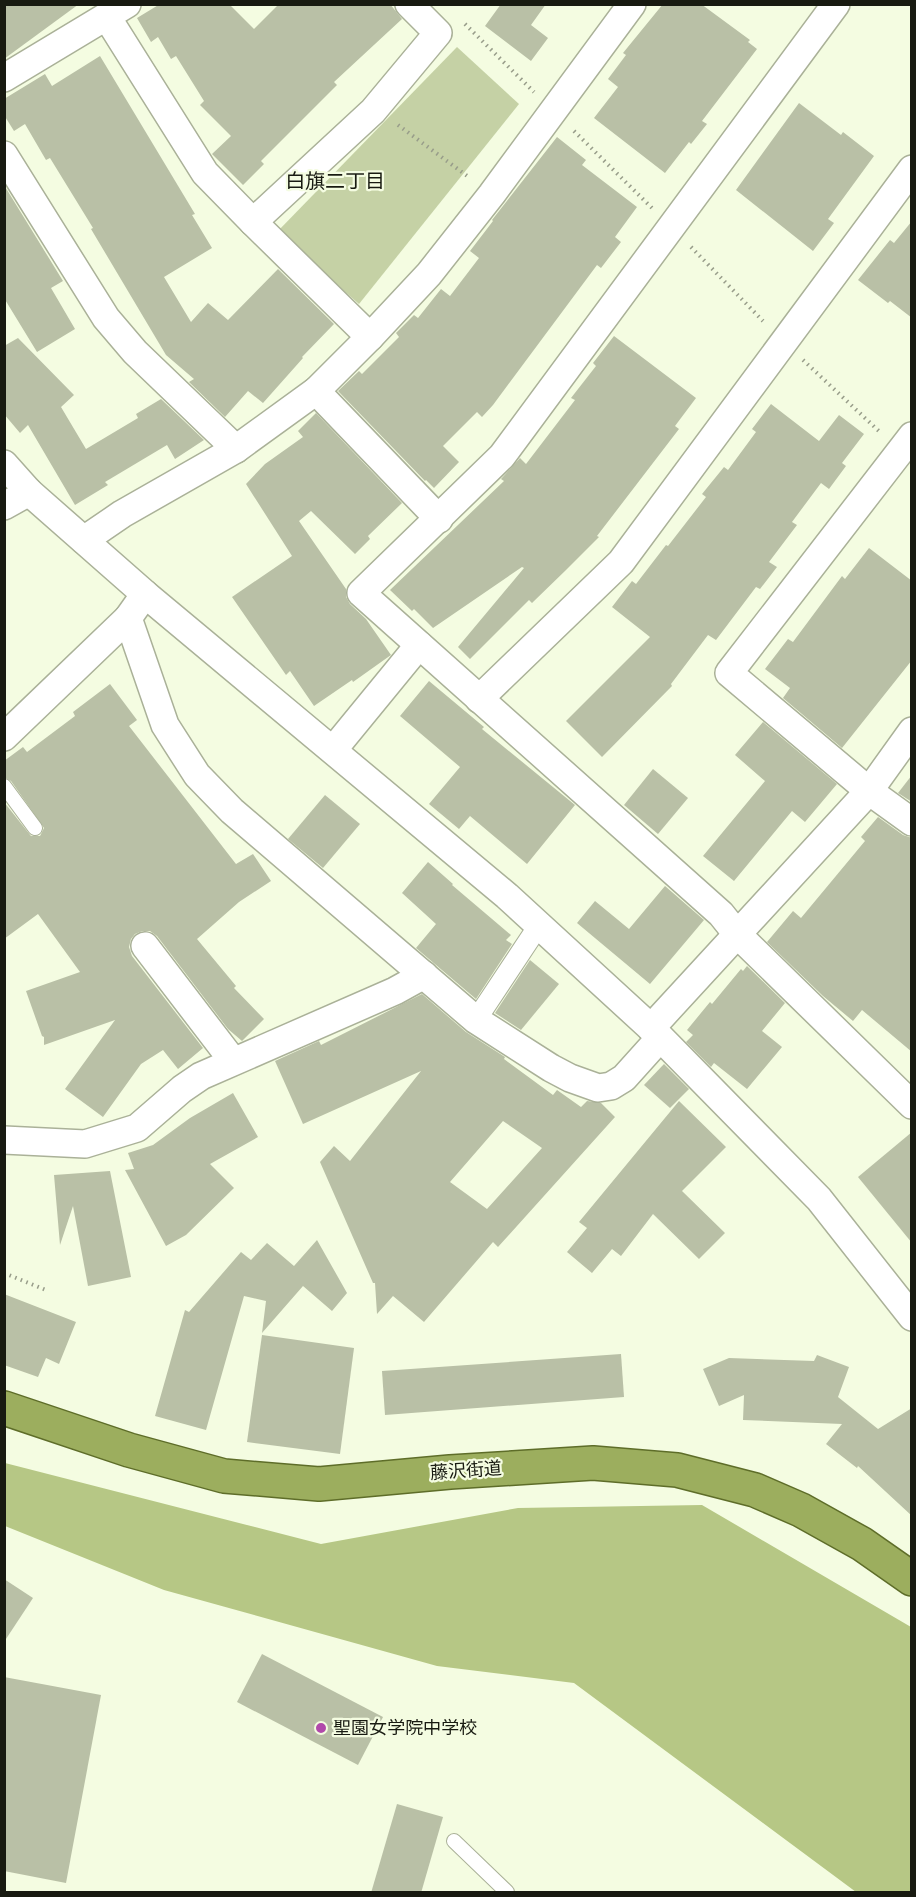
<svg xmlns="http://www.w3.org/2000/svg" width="916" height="1897" font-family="'Source Sans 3','Noto Sans JP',sans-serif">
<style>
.green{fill:#c5d1a5}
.forest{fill:#b6c785}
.building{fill:#b9c0a6;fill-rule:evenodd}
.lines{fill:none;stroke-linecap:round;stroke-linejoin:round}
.service-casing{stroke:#aab198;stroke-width:16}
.pedestrian-casing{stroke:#aab198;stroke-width:22}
.minor-casing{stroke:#aab198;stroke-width:30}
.trunk-casing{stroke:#5e6d29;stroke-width:36}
.path{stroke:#989d8a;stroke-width:4;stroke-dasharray:1.5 4.5;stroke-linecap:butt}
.service{stroke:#fff;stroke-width:14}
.pedestrian{stroke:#fff;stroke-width:20}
.minor{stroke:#fff;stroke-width:27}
.trunk{stroke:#9cae5e;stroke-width:33}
.poi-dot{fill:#b149ab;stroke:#f4fce1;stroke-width:2}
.labels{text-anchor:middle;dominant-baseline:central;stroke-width:4.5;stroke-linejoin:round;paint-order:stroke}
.street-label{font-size:18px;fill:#181a11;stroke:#f4fce1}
.poi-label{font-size:18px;fill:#181a11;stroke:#f4fce1;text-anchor:start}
.neighbourhood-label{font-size:20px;fill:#181a11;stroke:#f4fce1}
</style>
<rect width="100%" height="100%" fill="#f4fce1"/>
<polygon class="green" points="457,47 519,104 359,304 277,232"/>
<polygon class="forest" points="5,1463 321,1544 518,1508 702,1505 911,1627 911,1892 856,1892 574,1683 437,1666 164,1590 5,1526"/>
<g class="building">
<polygon points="4,4 79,4 4,59"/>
<polygon points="160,4 229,4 254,29 279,4 390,4 402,19 334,82 337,85 261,161 264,164 243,185 212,154 231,136 200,105 204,101 176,56 171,59 158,37 151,42 137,18"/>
<polygon points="501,4 546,4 531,25 548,38 531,61 485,26"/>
<polygon points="663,4 701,4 750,40 748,42 757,49 702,121 707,124 691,144 689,142 665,173 594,118 618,87 608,79 626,55 623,53"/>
<polygon points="100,56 195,214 192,215 212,248 164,277 191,322 208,303 228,320 278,269 334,324 302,357 303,358 263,403 248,391 225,417 189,382 194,379 166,355 91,229 93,228 50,158 46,160 25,124 14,131 4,115 4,99 45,74 52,86"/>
<polygon points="799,103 841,135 843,132 874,156 828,219 834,223 813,251 736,190"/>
<polygon points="557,137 586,160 582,165 637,207 615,237 621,242 601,268 597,265 493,405 482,417 477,412 443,446 459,462 434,488 426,480 425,481 338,391 359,371 362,374 399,337 396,333 414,315 418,318 441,289 450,296 479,258 470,251 493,221 492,220"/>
<polygon points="4,185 63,281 51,288 75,329 37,352 4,298"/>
<polygon points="912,221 912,318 890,301 888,303 858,280 890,240 894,243"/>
<polygon points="614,336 696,398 675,426 679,429 597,536 599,537 566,570 532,603 529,600 470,659 458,647 524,568 522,567 433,628 414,609 412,611 390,590 504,481 501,479 520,458 526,464 575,400 571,398 596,366 593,363"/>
<polygon points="18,338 74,395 61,407 86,449 138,418 136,414 161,399 204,440 175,459 167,445 105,482 108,485 75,505 28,425 20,433 4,414 4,346"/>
<polygon points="771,404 819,441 839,415 864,434 842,463 846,466 829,489 821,483 792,522 797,525 769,562 777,567 760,589 756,587 716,640 708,635 671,684 672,686 602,757 566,721 650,637 612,607 632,581 636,584 666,545 668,546 706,497 702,494 724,467 728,470 756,432 752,429"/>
<polygon points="316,413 402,503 368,536 370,539 355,554 311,511 299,521 346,589 346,597 350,604 366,619 391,655 353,682 352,680 314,706 290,671 286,675 232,597 292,556 246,484 265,464 303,437 298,431"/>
<polygon points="869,548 912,581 912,660 842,748 783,698 790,688 765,669 788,639 793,642 842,576 845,579"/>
<polygon points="429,681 484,727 482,729 575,805 527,864 470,816 459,829 429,804 460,767 400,716"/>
<polygon points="110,684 137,720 129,726 236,864 253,854 271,881 239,902 197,939 236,986 234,988 264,1019 242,1041 228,1029 157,936 150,931 142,931 135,934 131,939 129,947 132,956 203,1048 178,1069 163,1050 141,1064 103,1117 65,1089 115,1020 44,1045 44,1037 42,1036 26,991 80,972 38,914 4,939 4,802 31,836 40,836 44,828 11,781 4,777 4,761 23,747 27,752 75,716 73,712"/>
<polygon points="763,722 837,784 805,822 792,811 734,881 703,856 765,781 735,755"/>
<polygon points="653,769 688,798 658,834 624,805"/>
<polygon points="912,775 912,802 898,793"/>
<polygon points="325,795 360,824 323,868 288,839"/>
<polygon points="878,817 903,835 912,838 912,1052 862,1010 853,1021 823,996 767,942 793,911 801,918 865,841 861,837"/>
<polygon points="428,862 453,884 452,885 511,935 506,940 512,944 476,999 416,948 436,924 402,893"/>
<polygon points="665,886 704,920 650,984 577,923 595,901 629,929"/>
<polygon points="530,960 559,984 521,1030 495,1013"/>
<polygon points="747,966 785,1003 762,1031 782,1047 747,1089 714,1063 711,1067 686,1042 693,1035 687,1030 710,1002 712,1004 741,969 743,971"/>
<path d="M422,994L466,1032L505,1057L504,1059L553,1095L557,1090L581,1107L587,1101L601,1103L615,1117L498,1247L493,1242L424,1322L393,1296L377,1314L375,1283H373L320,1162L334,1146L350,1161L421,1071L303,1124L275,1061L319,1041L321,1045ZM503,1121L542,1148L487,1209L450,1182Z"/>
<polygon points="664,1064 689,1089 670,1108 644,1085"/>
<polygon points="233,1093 258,1137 210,1164 234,1188 186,1235 166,1246 125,1170 134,1169 128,1153 153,1145 190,1118"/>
<polygon points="679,1101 726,1147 682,1191 725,1233 699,1259 653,1214 621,1256 612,1249 592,1273 567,1252 587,1228 579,1222"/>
<polygon points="912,1132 912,1243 858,1177"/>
<polygon points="110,1171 131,1277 88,1286 73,1206 60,1245 54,1175"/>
<polygon points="317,1240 347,1293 332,1311 303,1286 262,1333 266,1301 244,1296 206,1430 155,1416 185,1310 189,1312 241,1252 251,1260 267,1243 294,1266"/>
<polygon points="4,1294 76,1322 59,1364 46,1358 38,1377 4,1365"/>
<polygon points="262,1335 354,1348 340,1454 247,1442"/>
<polygon points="621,1354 624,1397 385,1415 382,1371"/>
<polygon points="817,1355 849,1367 838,1397 878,1429 912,1408 912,1516 858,1466 857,1468 826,1444 842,1424 743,1420 744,1395 719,1406 703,1369 729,1358 814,1361"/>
<polygon points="4,1579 33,1598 4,1642"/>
<polygon points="262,1654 383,1717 358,1765 237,1702"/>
<polygon points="4,1677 101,1695 66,1883 4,1871"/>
<polygon points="397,1804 443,1817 421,1893 371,1893"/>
</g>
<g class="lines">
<defs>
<g id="service">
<polyline points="4,786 35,828"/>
<polyline points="454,1841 507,1892"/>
</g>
<polyline id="pedestrian" points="476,1020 539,925"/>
<g id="minor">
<polyline points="836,4 502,456 361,593 721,914 737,934 912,1105"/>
<polyline points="107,17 205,173 253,222 370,337"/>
<polyline points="4,78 127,4"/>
<polyline points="4,155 106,318 135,352 236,449"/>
<polyline points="253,222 373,111 438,33 409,4"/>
<polyline points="316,391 439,519"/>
<polyline points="912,436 729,673 869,791 912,822"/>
<polyline points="4,464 29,492 145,594 507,896 651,1028 819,1199 912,1317"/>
<polyline points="4,506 29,492"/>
<polyline points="84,540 122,514 236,449 316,391 370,337 429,274 492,194 632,4"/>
<polyline points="145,594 128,618 165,725 197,775 232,811 476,1020 551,1068 570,1078 598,1088 611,1086 624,1078 660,1038"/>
<polyline points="479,699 621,562 912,169"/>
<polyline points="4,737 128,618"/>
<polyline points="333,750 419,645"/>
<polyline points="145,946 233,1061"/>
<polyline points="651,1028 869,791 912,731"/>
<polyline points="4,1140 85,1144 137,1128 182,1089 201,1076 395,991 424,975"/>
</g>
<polyline id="trunk" points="4,1408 129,1450 224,1476 319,1484 450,1472 593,1463 677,1470 755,1490 801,1510 862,1544 912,1579"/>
</defs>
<use href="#service" class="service-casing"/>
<use href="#pedestrian" class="pedestrian-casing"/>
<use href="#minor" class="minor-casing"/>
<use href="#trunk" class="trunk-casing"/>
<g class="path">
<polyline points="465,24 534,92"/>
<polyline points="398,125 470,178"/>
<polyline points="574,131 652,208"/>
<polyline points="691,247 763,321"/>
<polyline points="803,360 881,433"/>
<polyline points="4,1273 46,1290"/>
</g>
<use href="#service" class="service"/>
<use href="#pedestrian" class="pedestrian"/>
<use href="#minor" class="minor"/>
<use href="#trunk" class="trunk"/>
</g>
<circle class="poi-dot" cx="321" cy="1728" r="6"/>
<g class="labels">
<g class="street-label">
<text transform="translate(466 1471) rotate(-4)">藤沢街道</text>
</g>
<g class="poi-label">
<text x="333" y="1728">聖園女学院中学校</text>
</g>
<g class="neighbourhood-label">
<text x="335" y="182">白旗二丁目</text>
</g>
</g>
<rect width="916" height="1897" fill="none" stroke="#181a11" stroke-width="12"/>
</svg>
